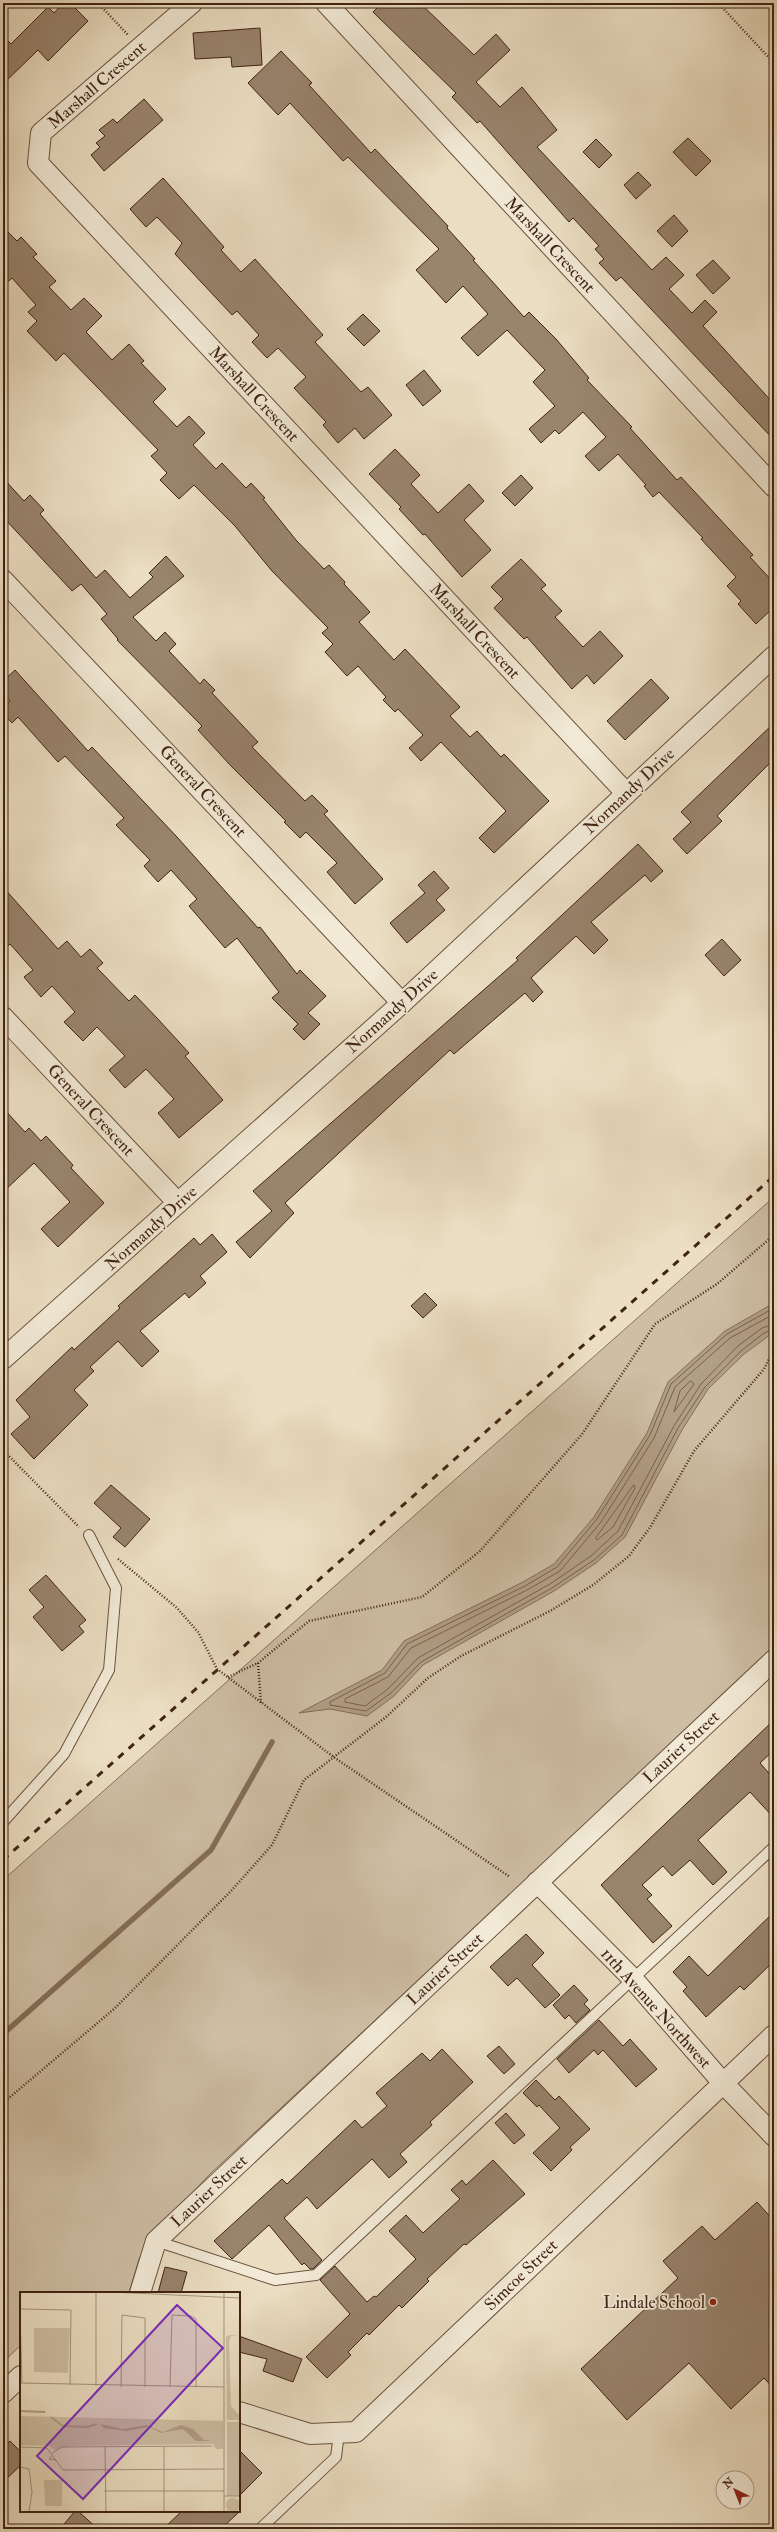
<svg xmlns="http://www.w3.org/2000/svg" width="777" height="2532" font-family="'IM FELL Double Pica',serif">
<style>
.green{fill:#cebea4;stroke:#87705c}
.water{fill:#b19e86;stroke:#846d58}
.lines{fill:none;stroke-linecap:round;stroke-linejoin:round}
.shore{stroke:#78604c;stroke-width:1}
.stream{stroke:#846d58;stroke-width:5.5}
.building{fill:#99846e;stroke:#402313}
.lane-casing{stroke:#6b523f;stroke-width:12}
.street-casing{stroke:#6b523f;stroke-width:22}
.path{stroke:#402313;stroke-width:2.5;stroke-dasharray:1 2;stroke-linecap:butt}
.lane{stroke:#f2ead7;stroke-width:10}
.street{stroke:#f2ead7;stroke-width:20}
.rail{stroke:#402313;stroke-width:3;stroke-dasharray:7 7;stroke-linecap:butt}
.poi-dot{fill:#8f2418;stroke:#f2ead7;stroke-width:1.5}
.labels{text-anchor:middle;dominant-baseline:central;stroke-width:3.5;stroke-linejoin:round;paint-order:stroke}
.street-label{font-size:17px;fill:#402313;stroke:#f2ead7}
.poi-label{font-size:17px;fill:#402313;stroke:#f2ead7;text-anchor:end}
.inset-river{fill:none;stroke:#b19e86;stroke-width:2}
.inset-road{fill:none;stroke:#a7937c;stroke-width:1}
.view{fill:#7b2cbf;fill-opacity:0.15;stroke:#7b2cbf;stroke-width:2}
.inset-edge{fill:none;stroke:#402313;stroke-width:2}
</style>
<rect width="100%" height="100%" fill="#ebdec2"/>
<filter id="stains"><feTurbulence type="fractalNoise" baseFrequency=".005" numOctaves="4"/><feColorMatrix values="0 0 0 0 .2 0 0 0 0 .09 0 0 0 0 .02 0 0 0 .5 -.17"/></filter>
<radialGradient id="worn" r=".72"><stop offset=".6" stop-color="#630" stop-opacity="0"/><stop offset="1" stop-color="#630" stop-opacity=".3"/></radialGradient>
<polygon class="green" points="774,1197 774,1649 211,2173 154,2233 139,2259 129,2293 21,2293 21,2345 3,2362 3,1880"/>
<polygon class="water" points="774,1303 774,1332 744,1354 708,1389 682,1430 625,1537 596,1563 554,1591 423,1665 394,1696 367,1716 330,1709 299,1713 382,1670 404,1641 523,1582 554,1564 594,1517 647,1433 668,1382 725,1331"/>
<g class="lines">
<g class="shore">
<polyline points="774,1308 727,1334 671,1384 650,1435 597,1519 557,1567 525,1586 407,1644 385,1673 330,1702 330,1705 366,1711 391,1693 421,1662 552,1588 594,1560 622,1535 678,1428 705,1387 741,1351 764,1333 774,1329"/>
<polyline points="774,1314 730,1338 675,1387 654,1438 601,1522 560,1571 527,1590 411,1648 388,1677 345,1699 345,1702 365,1706 388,1689 418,1658 550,1584 591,1556 618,1531 674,1426 701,1384 738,1346 762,1328 774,1324"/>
<polygon points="691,1381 694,1384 674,1412 680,1391"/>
<polygon points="634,1485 635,1488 613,1527 597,1540 596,1538"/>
</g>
<polyline class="stream" points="3,2034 211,1850 272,1742"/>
</g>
<g class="building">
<polygon points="63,3 70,3 88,21 48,61 38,50 3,84 3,36 11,44 48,7 54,13"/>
<polygon points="382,3 420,3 474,55 496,34 510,50 476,82 500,107 522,87 557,130 537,147 652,270 666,257 684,275 669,289 692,313 705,300 717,312 703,326 774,404 774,440 621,277 616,281 599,263 604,259 595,249 599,246 573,218 569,222 480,121 477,123 452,97 456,93 373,12"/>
<polygon points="260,28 262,65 232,67 231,57 195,59 193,33"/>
<polygon points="281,51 312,83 309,85 371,153 375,149 448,226 447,228 475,259 473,260 524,317 529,312 556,339 589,378 587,380 632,427 630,428 677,480 681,477 753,555 750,557 774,583 774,607 756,624 738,604 741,601 727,586 736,577 701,539 703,538 659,492 653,497 644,486 646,485 618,454 599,471 585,456 606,437 583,412 559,434 555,430 541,443 529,429 555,406 533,382 545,370 507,330 478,356 461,338 488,314 463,286 446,303 416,270 439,249 348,157 343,161 290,103 278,115 248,83"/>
<polygon points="144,99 163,120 104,171 91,155 100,147 96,143 105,136 99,130 113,119 117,123"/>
<polygon points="688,138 711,161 696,176 673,152"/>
<polygon points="596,139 612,155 599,168 583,152"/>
<polygon points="638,172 651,185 636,199 624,185"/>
<polygon points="163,178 224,247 221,250 241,272 255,259 323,335 315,342 361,392 368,387 392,415 364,439 355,428 338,443 323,425 326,422 294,388 306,377 278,348 267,358 252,342 259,335 237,311 232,315 175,254 182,243 157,217 146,227 130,209"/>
<polygon points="674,215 688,231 672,247 657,231"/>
<polygon points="3,227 17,241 21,237 37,254 33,257 56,281 49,287 71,310 84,298 102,316 86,332 112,360 129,344 144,361 141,363 166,389 153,402 177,427 189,416 205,433 193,445 216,469 222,463 246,488 251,483 265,498 263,499 296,540 324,569 329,565 345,582 344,584 370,612 359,622 394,660 405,649 460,707 450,716 470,737 477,731 501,757 504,754 549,801 494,853 479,838 506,811 441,742 421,761 409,748 423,735 398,709 395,712 383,700 386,697 358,666 347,676 325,652 333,644 322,633 328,628 272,571 235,526 194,485 179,499 160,480 167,473 151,456 158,450 64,353 56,361 27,331 37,321 28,312 36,305 12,278 3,286"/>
<polygon points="713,260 730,278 713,294 696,275"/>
<polygon points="363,314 380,331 364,346 347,329"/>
<polygon points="424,370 441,391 423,406 406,385"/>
<polygon points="395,449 420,475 411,484 438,513 469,484 484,501 464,520 491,550 462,577 425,534 423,535 399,509 401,507 369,474"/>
<polygon points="521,475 533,488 515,506 502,493"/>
<polygon points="3,478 24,501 30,495 44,510 40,514 96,578 105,570 130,598 153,577 149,573 166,556 184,576 133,617 156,641 165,632 176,644 169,651 200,684 204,679 215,690 212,693 258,742 252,747 305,801 312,795 328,811 324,814 383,879 355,904 327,872 337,863 306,832 300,838 284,822 286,821 231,766 198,730 202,726 117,640 118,639 101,619 107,614 81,584 72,591 3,517"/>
<polygon points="521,559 546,585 541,589 562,611 555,617 583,647 600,631 623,656 594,684 587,675 572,689 527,637 524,639 494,608 503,599 491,587"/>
<polygon points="15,670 88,751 92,747 177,837 258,928 260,927 297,974 300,970 326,996 308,1013 320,1024 304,1040 293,1029 298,1024 272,998 279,992 237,938 225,948 189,906 197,899 171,870 158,882 144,866 150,860 116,825 124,818 65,756 58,762 18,717 12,723 3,713 3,708 10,701 3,693 3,681"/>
<polygon points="651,679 669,698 625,740 607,721"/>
<polygon points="774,723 774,759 717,816 722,821 687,854 673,839 691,822 681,812"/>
<polygon points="638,844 663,871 651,882 645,875 591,922 608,940 594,954 576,936 531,978 543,992 533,1002 525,993 454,1054 450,1050 285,1203 294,1213 250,1258 236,1242 272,1211 253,1191 518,960 516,958"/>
<polygon points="434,871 449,888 436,900 445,910 407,943 390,923 425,893 418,885"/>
<polygon points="3,887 58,949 67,941 81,957 90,949 103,963 97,968 129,1001 135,995 157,1018 189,1053 185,1056 223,1100 179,1138 158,1113 174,1099 146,1069 125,1088 109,1070 125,1056 97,1027 83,1041 64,1022 75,1012 52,986 41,997 24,977 33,970 10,944 3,951"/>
<polygon points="722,939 741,960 724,976 705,955"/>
<polygon points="3,1108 25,1132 29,1128 41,1141 46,1136 73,1165 71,1168 104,1203 58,1247 41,1229 70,1202 34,1163 3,1192"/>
<polygon points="212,1234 227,1252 200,1276 206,1283 189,1298 185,1293 140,1331 159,1351 142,1367 118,1341 90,1367 94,1371 74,1390 88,1405 34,1459 11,1434 30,1417 16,1400 72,1347 74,1350 120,1308 118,1306 194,1238 200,1245"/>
<polygon points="425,1293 437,1305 423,1318 411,1306"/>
<polygon points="111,1485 150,1519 125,1547 113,1537 121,1528 94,1503"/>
<polygon points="46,1575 86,1620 79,1626 84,1632 62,1651 33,1617 44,1607 29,1590"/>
<polygon points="774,1720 774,1750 760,1763 774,1779 774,1818 750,1792 698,1840 727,1872 713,1885 690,1860 672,1876 663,1866 642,1885 652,1895 647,1899 672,1926 653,1943 601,1885"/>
<polygon points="774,1912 774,1961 744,1990 740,1986 706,2017 683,1991 687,1987 673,1972 689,1956 708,1976"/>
<polygon points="526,1934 544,1953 532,1965 560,1995 545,2008 517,1978 508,1986 490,1967"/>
<polygon points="574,1985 588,2000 584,2004 590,2010 576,2023 569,2015 565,2019 553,2005"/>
<polygon points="599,2020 623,2046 630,2039 657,2069 636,2087 603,2050 598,2055 594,2050 569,2073 557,2059"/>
<polygon points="499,2046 515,2064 504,2074 487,2056"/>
<polygon points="442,2049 473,2082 430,2122 432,2125 400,2154 407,2162 389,2178 372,2159 317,2209 307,2197 284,2218 322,2260 313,2269 310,2269 304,2263 302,2265 269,2225 232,2259 214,2241 282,2179 287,2184 355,2120 362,2128 387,2106 376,2093 422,2053 430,2061"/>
<polygon points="536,2080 555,2100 559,2096 590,2129 570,2147 572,2150 551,2171 533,2153 560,2128 539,2105 537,2107 523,2093"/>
<polygon points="506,2113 525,2135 514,2144 495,2123"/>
<polygon points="493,2160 525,2194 466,2245 464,2244 427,2279 429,2281 402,2308 399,2305 369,2335 367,2333 348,2352 351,2355 327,2378 306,2357 350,2314 320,2280 335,2266 367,2302 374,2296 376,2297 416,2259 389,2231 406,2215 423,2233 460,2199 451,2190 462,2180 466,2185"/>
<polygon points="757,2202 774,2221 774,2389 764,2378 731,2409 689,2363 627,2420 581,2369 678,2278 663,2261 702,2226 715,2240"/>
<polygon points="165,2267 187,2272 181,2293 158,2293"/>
<polygon points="239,2336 302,2359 293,2382 263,2371 267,2359 239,2352"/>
<polygon points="10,2441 21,2452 21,2465 3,2482 3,2448"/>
<polygon points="239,2450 262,2473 239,2496"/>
<polygon points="75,2511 78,2511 98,2529 60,2529"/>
<polygon points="182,2511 240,2511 221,2529 163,2529"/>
</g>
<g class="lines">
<defs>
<g id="lane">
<polyline points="3,1822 64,1754 109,1670 116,1588 89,1535"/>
<polyline points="156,2241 275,2280 316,2275 774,1847"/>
<polyline points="260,2529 336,2457 339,2433"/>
</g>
<g id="street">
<polyline points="192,3 41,133 38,163 626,793"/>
<polyline points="326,3 774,487"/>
<polyline points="3,580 402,1003"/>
<polyline points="3,1017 178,1203"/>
<polyline points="3,1359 402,1003 774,656"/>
<polyline points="537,1882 633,1979 723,2083 774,2136"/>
<polyline points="140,2293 156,2241 774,1660"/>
<polyline points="3,2393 21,2376"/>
<polyline points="239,2412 310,2434 356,2432 774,2035"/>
</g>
</defs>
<use href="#lane" class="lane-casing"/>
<use href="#street" class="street-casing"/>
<g class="path">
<polyline points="98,3 128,35"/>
<polyline points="718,3 774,63"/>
<polyline points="3,1450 79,1527"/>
<polyline points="118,1559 177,1608 198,1632 217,1669 335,1758 510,1877"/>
<polyline points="258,1663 261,1703"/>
<polyline points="228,1677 258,1663 309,1621 422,1597 480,1551 583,1433 655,1324 717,1284 774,1235"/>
<polyline points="3,2103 114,2009 231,1891 272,1845 304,1780 386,1717 428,1678 461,1656 550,1611 593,1585 629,1556 651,1526 694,1451 764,1369 774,1349"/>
</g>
<use href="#lane" class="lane"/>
<use href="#street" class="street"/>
<polyline class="rail" points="3,1860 774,1176"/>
</g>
<circle class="poi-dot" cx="713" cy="2302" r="4"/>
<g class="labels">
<g class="street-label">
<text transform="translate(97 85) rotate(-41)">Marshall Crescent</text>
<text transform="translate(550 245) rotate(47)">Marshall Crescent</text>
<text transform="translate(254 394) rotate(47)">Marshall Crescent</text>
<text transform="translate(475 631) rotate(47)">Marshall Crescent</text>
<text transform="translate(203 791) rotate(47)">General Crescent</text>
<text transform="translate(629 791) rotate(-43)">Normandy Drive</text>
<text transform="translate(392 1011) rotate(-42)">Normandy Drive</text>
<text transform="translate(91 1110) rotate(47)">General Crescent</text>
<text transform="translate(151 1228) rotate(-42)">Normandy Drive</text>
<text transform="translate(681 1747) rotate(-43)">Laurier Street</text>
<text transform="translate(445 1969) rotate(-43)">Laurier Street</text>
<text transform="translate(656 2008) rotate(48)">11th Avenue Northwest</text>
<text transform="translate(209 2191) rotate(-43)">Laurier Street</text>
<text transform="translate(521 2275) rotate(-44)">Simcoe Street</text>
</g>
<g class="poi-label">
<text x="705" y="2302">Lindale School</text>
</g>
</g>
<g transform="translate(20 2292)">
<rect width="220" height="220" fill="#ebdec2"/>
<path d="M14,36H50L48,81L14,80ZM210,43H220L211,44L209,49L211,114L220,124V128H207L206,45ZM0,124L203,129V157H196L193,152L49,154L35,158L29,154L0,153ZM207,130H220V204H207ZM24,188H42V214H25ZM206 213a7 7 0 1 1 14 0a7 7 0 1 1-14 0Z" fill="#cebea4"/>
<path d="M80,132L103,137L126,133L143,140L161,133L173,137L184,148L193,149H176L163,137L141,141L129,135L106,139L84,136Z" fill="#b19e86"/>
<path class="inset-river" d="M0,119L25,120M31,125L43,134L67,135L77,132"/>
<path class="inset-road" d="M90,0L220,6M204,0V220M0,17L51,18L50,93M0,21L2,91M0,91L204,95M76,94V0M101,95L102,23L125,26V95M150,95L152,23L171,24L176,27V95M0,155L27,156L43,178L204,177M85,155L86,220M144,155V220M32,161L42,155L192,154M33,163L29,167L36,168M0,175L9,177L12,200L9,220M84,199H204M204,204H220"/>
<path class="view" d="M157,13L203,56L63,207L17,164Z"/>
<rect width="220" height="220" class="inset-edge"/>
</g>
<rect width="777" height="2532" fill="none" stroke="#ebdec2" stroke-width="16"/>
<rect x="4" y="4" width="769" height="2524" fill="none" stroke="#402313" stroke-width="2"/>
<rect x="8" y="8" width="761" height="2516" fill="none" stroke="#402313"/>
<g transform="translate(735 2490) rotate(317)"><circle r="19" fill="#f2ead7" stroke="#ab9a89"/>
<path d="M0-3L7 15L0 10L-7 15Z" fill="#8f2418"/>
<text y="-6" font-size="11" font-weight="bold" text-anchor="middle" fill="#402313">N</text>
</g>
<rect width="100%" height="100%" filter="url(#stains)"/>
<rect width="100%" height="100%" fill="url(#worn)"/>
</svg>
